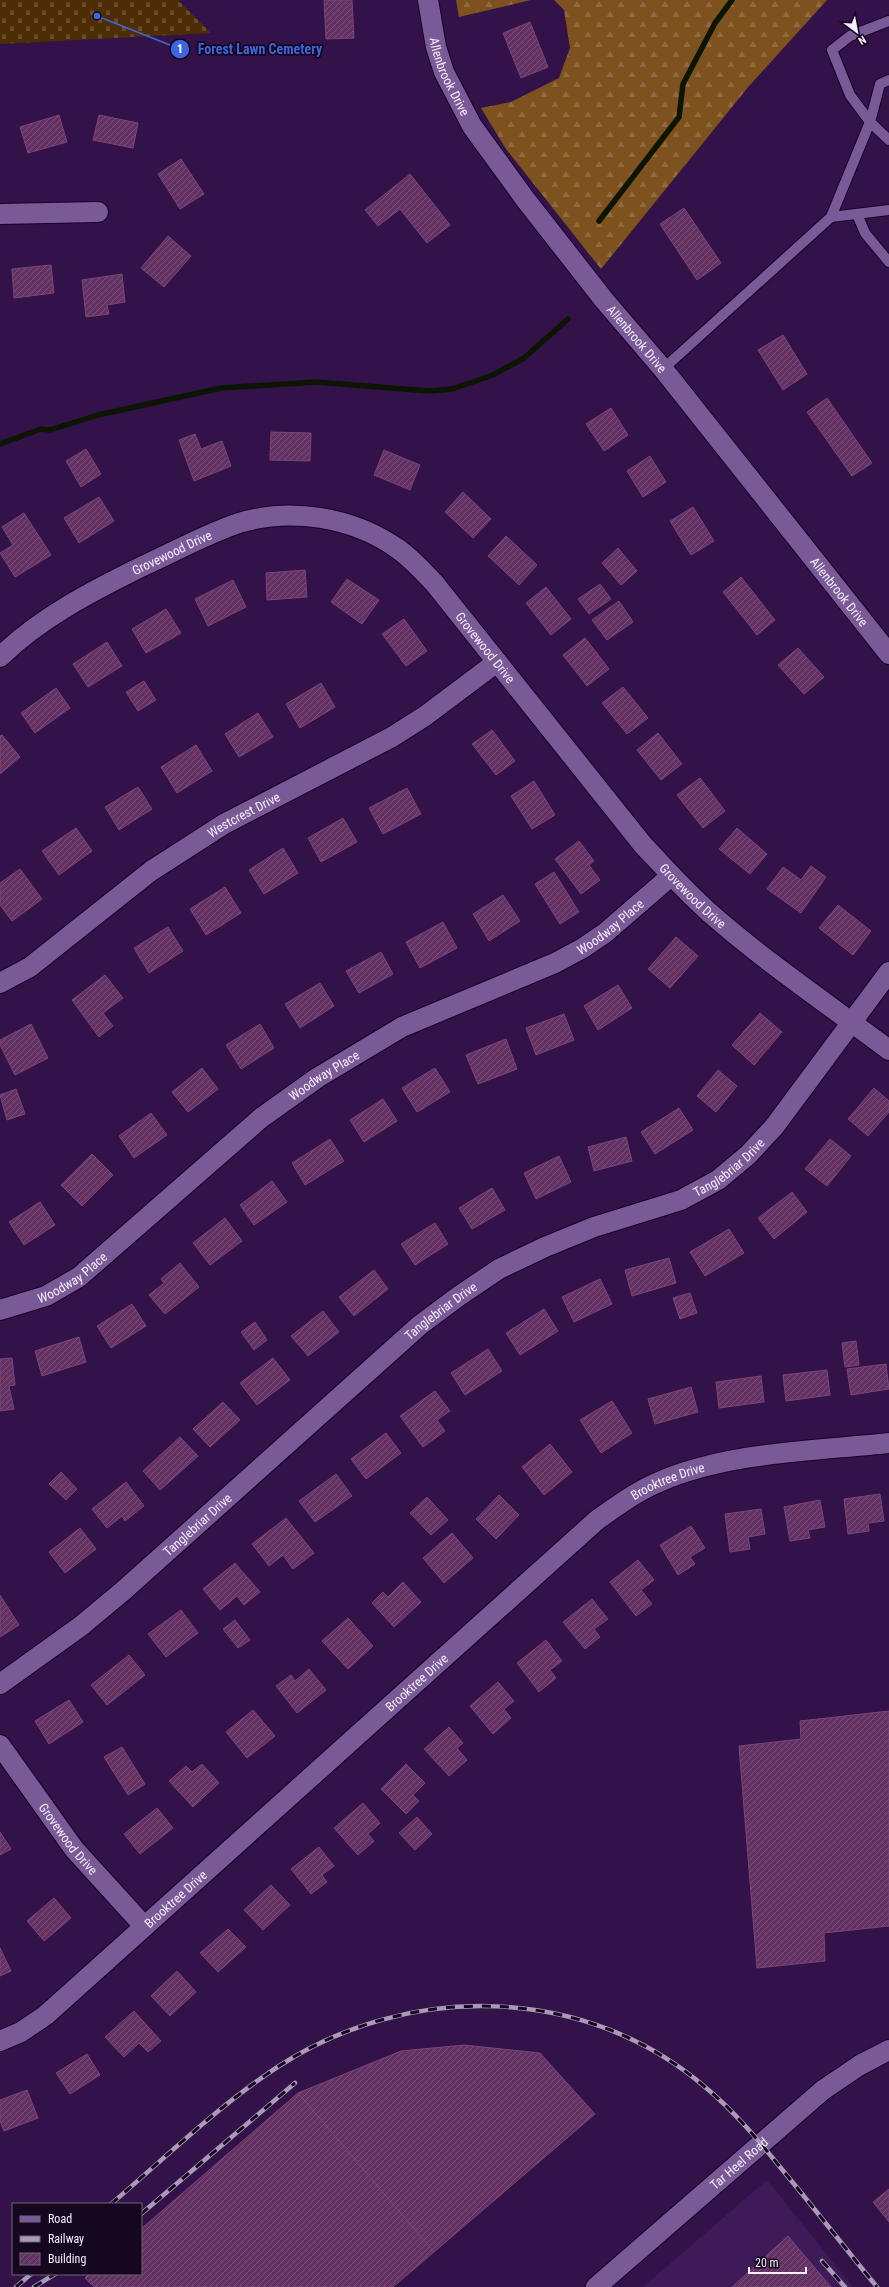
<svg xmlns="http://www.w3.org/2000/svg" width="889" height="2287" font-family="'Roboto Condensed',sans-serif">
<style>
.built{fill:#3e1a59}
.forest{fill:url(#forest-firs)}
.cemetery{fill:url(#cemetery-stones)}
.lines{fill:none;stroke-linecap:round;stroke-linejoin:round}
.stream{stroke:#0c1501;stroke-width:5.5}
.building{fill:url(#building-hatch);stroke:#794578}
.lane-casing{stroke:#180128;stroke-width:12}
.street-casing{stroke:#180128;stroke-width:22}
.lane{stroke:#795996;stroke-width:10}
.street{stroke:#795996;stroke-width:20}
.rail-casing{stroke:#aa9ab8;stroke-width:4.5}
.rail{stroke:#14071f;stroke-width:3;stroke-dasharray:9;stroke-linecap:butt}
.labels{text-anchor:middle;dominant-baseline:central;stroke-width:3.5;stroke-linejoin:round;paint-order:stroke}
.street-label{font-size:13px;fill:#f5effd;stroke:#14071f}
.leader{fill:none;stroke:#3d66de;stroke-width:1.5}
.callout-dot{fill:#3d66de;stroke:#14071f;stroke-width:1.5}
.mark-label{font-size:12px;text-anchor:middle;font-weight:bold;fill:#fff}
.callout-label{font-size:14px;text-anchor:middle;font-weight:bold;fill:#3d66de;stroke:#14071f;stroke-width:3.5;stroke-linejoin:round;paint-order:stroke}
</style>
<defs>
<pattern id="forest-firs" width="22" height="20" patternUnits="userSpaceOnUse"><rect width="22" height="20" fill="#7e521e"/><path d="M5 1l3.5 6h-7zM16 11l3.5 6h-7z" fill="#916b40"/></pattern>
<pattern id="cemetery-stones" width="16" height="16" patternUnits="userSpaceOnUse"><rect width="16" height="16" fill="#4c2d04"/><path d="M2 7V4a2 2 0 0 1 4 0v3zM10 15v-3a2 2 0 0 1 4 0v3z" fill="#664c2a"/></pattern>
<pattern id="building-hatch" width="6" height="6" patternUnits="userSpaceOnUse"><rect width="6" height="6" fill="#633162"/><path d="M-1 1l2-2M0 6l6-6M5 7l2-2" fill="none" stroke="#7a4f79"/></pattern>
</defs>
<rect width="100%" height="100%" fill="#33124a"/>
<polygon class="built" points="767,2180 853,2287 643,2287"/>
<g class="forest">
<polygon points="456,0 531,0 459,17"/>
<polygon points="554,0 827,0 749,86 601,269 506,149 481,108 511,102 559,78 570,48 564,10"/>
</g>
<polygon class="cemetery" points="0,0 178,0 211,33 0,44"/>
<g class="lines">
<g class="stream">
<polyline points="599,221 679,117 683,84 715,23 732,0"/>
<polyline points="0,444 41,429 50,430 98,415 221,388 316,382 429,391 452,389 493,375 524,358 568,319"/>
</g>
</g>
<g class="building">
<polygon points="324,0 352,0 354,38 326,39"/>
<polygon points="530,22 548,67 521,78 503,33"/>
<polygon points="59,115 67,142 28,153 20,127"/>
<polygon points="99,115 138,123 133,148 93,140"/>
<polygon points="181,159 204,194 180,209 158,174"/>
<polygon points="410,174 450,225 427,243 400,209 378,226 365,210"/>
<polygon points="684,208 721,263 697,280 660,224"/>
<polygon points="168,236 191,256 164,287 141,268"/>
<polygon points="51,265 54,293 14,298 12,269"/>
<polygon points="122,274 125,302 107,305 109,314 86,317 82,280"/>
<polygon points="783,335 807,374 783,390 758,350"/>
<polygon points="827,398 872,463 852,476 807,412"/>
<polygon points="611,408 628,435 604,451 586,424"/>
<polygon points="271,432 311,433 310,461 270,460"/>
<polygon points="195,434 201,449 222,441 231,466 194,481 179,440"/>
<polygon points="86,449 101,474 81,487 66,461"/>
<polygon points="384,450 420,465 410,490 374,475"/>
<polygon points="650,456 666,482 643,497 627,471"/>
<polygon points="463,492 491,519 473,538 445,512"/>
<polygon points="99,497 114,521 79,543 64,518"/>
<polygon points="693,507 714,541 691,555 670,521"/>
<polygon points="24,513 51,555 15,577 0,553 13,545 2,527"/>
<polygon points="506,536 537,565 519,585 488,556"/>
<polygon points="618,548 637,571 621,585 602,563"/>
<polygon points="305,570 307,597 267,600 266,573"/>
<polygon points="741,577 775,620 757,635 723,592"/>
<polygon points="347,579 379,600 362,624 331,602"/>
<polygon points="233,580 246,607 208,626 195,599"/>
<polygon points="600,584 611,599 589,614 578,599"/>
<polygon points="546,587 571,619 551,635 526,603"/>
<polygon points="619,601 633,622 607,640 592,620"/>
<polygon points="166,609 181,633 146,653 132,629"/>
<polygon points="404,619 427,651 406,666 382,634"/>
<polygon points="585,638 609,669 587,686 563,655"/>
<polygon points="107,642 122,666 88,687 73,664"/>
<polygon points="798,648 824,677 804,694 778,665"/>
<polygon points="144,681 156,700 138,711 126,692"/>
<polygon points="321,683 335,707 300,728 286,704"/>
<polygon points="623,687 648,718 627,734 602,703"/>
<polygon points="56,688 70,708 35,733 21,713"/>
<polygon points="258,713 273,737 239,757 225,734"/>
<polygon points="492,730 515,761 496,775 472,744"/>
<polygon points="658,733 682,764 661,780 637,750"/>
<polygon points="2,735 20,757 0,774 0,736"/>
<polygon points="196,745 212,771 177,793 161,767"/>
<polygon points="700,778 725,811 703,828 677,795"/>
<polygon points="534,781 555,815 532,829 511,796"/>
<polygon points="138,787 152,809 119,830 105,807"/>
<polygon points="407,788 421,814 383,834 369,808"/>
<polygon points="343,818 357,842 321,862 308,838"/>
<polygon points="76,828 92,851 59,875 42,851"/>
<polygon points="737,828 767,854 750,874 719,849"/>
<polygon points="579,841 594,861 589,865 600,880 581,894 555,859"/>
<polygon points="283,848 298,873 264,894 249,870"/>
<polygon points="811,866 826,877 801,913 767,889 783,867 801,880"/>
<polygon points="20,869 42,899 12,921 0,905 0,883"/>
<polygon points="554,872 579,912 560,924 535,884"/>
<polygon points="225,887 241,913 206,935 190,909"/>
<polygon points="503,895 520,921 489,941 473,914"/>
<polygon points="838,905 871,931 853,955 819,928"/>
<polygon points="443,922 457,948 420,968 406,942"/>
<polygon points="168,927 183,951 149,973 134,948"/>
<polygon points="676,937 698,956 670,988 648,969"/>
<polygon points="381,952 393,974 359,993 346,971"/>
<polygon points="105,975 123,998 103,1013 113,1026 99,1037 72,1000"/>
<polygon points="320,983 334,1006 300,1028 285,1004"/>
<polygon points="618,985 632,1008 598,1030 584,1006"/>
<polygon points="760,1013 782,1032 754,1065 732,1045"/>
<polygon points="564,1014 574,1040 536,1055 526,1028"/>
<polygon points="31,1024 48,1058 15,1075 0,1045 0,1040"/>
<polygon points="260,1024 274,1048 241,1069 226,1045"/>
<polygon points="506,1039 517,1069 478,1084 466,1055"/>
<polygon points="202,1068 218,1089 188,1112 172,1092"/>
<polygon points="435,1068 450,1092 417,1112 402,1088"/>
<polygon points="718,1070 737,1086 716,1112 697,1096"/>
<polygon points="874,1088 889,1101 889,1112 868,1136 848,1119"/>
<polygon points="16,1089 25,1114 7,1120 0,1095"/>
<polygon points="383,1099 397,1121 364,1142 350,1120"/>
<polygon points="679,1108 693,1130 655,1154 641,1132"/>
<polygon points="151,1113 167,1135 134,1158 119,1136"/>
<polygon points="626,1137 632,1161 594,1171 588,1147"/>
<polygon points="330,1139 344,1161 305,1185 292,1163"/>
<polygon points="830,1139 851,1156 827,1186 805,1169"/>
<polygon points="92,1154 113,1175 82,1206 61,1185"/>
<polygon points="559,1156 571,1182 536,1199 524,1173"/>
<polygon points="272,1181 287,1202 254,1225 240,1205"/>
<polygon points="492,1188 505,1210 472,1229 459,1208"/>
<polygon points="792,1192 807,1212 774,1239 758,1218"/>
<polygon points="40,1202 55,1225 24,1245 9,1222"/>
<polygon points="225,1218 242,1241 210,1265 193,1243"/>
<polygon points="435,1223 448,1244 415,1265 401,1244"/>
<polygon points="729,1229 744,1253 705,1276 690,1252"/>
<polygon points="669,1258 676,1283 632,1296 625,1270"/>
<polygon points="180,1263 199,1287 165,1314 149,1295 164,1283 161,1279"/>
<polygon points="374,1270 388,1289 354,1316 339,1297"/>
<polygon points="600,1279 612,1304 574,1322 562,1297"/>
<polygon points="690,1293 697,1313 680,1319 673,1298"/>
<polygon points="132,1304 146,1326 111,1348 97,1326"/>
<polygon points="544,1309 558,1331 520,1355 506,1333"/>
<polygon points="323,1311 339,1332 308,1356 291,1336"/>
<polygon points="255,1322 267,1340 254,1350 241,1332"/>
<polygon points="79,1337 86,1362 42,1376 35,1351"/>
<polygon points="856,1341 859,1365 845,1367 842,1343"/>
<polygon points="488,1349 502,1371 465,1395 451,1373"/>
<polygon points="12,1358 15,1385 9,1386 14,1409 0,1411 0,1359"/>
<polygon points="273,1358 290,1380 257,1405 240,1383"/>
<polygon points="886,1364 889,1389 851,1395 847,1369"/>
<polygon points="827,1370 830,1395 786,1401 783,1375"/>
<polygon points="761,1376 764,1402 719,1408 716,1382"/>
<polygon points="691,1387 698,1412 655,1424 648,1399"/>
<polygon points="435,1391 450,1411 437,1420 445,1431 423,1447 400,1416"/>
<polygon points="612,1401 632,1433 601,1453 580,1420"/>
<polygon points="223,1402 240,1420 210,1447 193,1429"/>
<polygon points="386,1433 401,1453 366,1479 351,1459"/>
<polygon points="180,1437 198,1456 160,1490 143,1471"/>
<polygon points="550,1444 572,1472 544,1495 522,1467"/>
<polygon points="61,1472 77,1489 66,1500 49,1484"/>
<polygon points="336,1474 352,1496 315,1522 299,1501"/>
<polygon points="126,1482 144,1506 125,1521 122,1516 107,1528 92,1509"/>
<polygon points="880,1494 884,1521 868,1523 869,1531 848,1534 844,1499"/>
<polygon points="499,1495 519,1515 496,1539 476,1519"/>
<polygon points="427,1497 448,1520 431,1535 410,1513"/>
<polygon points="820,1500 825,1527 808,1530 810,1538 790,1541 784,1507"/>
<polygon points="761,1509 765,1534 748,1537 750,1549 730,1552 725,1514"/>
<polygon points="286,1518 314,1553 293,1569 283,1555 269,1566 252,1544"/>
<polygon points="691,1526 705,1548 690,1557 695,1564 678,1575 660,1545"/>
<polygon points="80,1528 96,1549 65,1573 49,1552"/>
<polygon points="452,1533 473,1558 444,1583 423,1558"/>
<polygon points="638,1560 654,1580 641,1590 652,1604 636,1616 610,1582"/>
<polygon points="235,1563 260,1592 244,1605 237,1596 220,1610 203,1589"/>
<polygon points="403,1582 421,1602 394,1627 372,1603 383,1592 388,1597"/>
<polygon points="0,1595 19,1625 0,1637"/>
<polygon points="592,1599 608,1619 594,1629 600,1637 585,1649 563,1622"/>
<polygon points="181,1610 198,1633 166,1657 148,1634"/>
<polygon points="348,1618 373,1646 348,1669 322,1641"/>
<polygon points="235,1620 250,1640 238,1648 223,1629"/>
<polygon points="546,1640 562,1661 550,1670 556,1678 539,1692 517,1663"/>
<polygon points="129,1655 145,1675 107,1705 91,1685"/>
<polygon points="309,1669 326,1690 297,1713 276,1686 291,1675 295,1681"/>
<polygon points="498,1682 514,1701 504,1709 511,1718 493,1734 470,1706"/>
<polygon points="69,1700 83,1722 49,1744 35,1721"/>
<polygon points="253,1710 275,1736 247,1758 226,1732"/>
<polygon points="889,1711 889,1926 824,1933 825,1961 757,1968 739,1746 801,1739 800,1721"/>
<polygon points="449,1727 463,1743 457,1748 467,1760 449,1776 424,1749"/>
<polygon points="122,1747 145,1784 128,1795 104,1757"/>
<polygon points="202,1764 219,1783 193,1807 169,1781 186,1766 192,1772"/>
<polygon points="406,1764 425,1783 413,1795 419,1801 406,1814 381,1789"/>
<polygon points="363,1803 380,1823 368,1834 374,1841 358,1855 334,1828"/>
<polygon points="157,1808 173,1828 140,1854 124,1834"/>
<polygon points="417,1817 432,1834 415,1850 399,1833"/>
<polygon points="0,1832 11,1849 0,1855"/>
<polygon points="319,1847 334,1866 322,1875 327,1882 311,1894 291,1869"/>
<polygon points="271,1885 290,1905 263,1930 244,1910"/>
<polygon points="54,1898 71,1918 44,1941 27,1921"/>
<polygon points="228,1929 246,1947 218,1972 200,1953"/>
<polygon points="0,1948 11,1971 0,1976"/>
<polygon points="177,1971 196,1992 170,2016 151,1996"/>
<polygon points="134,2011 161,2041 148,2052 139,2043 124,2057 105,2037"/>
<polygon points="464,2045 540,2053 595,2114 434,2252 298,2093 401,2051"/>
<polygon points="87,2054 100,2075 70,2094 56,2073"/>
<polygon points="27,2090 38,2118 4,2131 0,2121 0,2100"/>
<polygon points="298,2093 434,2252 393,2287 94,2287 85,2278 89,2274 141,2274 141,2229"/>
<polygon points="889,2189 889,2222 873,2202"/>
<polygon points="788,2236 831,2287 732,2287"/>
</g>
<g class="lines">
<defs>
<g id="lane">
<polyline points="889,80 880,84 870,122 889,140"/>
<polyline points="857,214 865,233 889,262"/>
<polyline points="831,217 889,210"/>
<polyline points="663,369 831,217 870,122 850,95 832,50 850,36 889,21"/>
</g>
<g id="street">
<path id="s1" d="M428,0L436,47L444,72L472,126L525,199L604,300L663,369L889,654"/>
<polyline points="0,214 98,212"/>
<path id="s2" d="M0,657C41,617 94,590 145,565C176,551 206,534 239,523C291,507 353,517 398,549C412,559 424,572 435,584L643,845C665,868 686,892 711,914C767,963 829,1005 889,1050"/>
<path id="s3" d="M0,983L30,967L151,871L224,824L392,737L425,716L497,662"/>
<path id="s4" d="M0,1310L46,1296L79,1277L261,1118L317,1078L402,1027L555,963L583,948L605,933L671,876"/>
<path id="s5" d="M0,1684L81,1626L123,1591L420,1325L459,1296L499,1269L545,1247L594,1227L681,1200L718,1180L748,1155L774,1127L889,972"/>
<path id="s6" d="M0,1745L74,1849L144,1926"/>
<path id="s7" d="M0,2041L21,2032L46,2015L597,1520C617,1506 637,1491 659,1482C728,1452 814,1451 889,1443"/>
<path id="s8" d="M596,2287L823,2090L860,2065L889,2050"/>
</g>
</defs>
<use href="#lane" class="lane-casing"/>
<use href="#street" class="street-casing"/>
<use href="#lane" class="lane"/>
<use href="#street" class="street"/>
<defs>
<g id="rail">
<path d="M111,2204C166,2157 218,2106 279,2066C409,1982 585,1984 705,2087C739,2115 766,2150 794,2184C822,2218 849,2253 877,2287"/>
<polyline points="141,2214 295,2083"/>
<polyline points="822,2261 845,2287"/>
<polyline points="16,2287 31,2274"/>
<polyline points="34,2287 55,2274"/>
</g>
</defs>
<use href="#rail" class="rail-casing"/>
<use href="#rail" class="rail"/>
</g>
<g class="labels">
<g class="street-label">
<text stroke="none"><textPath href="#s1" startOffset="80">Allenbrook Drive</textPath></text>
<text stroke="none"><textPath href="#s1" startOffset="404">Allenbrook Drive</textPath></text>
<text stroke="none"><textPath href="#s2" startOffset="202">Grovewood Drive</textPath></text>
<text stroke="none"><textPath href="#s1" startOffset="728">Allenbrook Drive</textPath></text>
<text stroke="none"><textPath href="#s2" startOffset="574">Grovewood Drive</textPath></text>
<text stroke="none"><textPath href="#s3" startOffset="297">Westcrest Drive</textPath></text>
<text stroke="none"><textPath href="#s2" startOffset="898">Grovewood Drive</textPath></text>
<text stroke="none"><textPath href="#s4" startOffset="728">Woodway Place</textPath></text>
<text stroke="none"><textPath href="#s4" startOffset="404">Woodway Place</textPath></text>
<text stroke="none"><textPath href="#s5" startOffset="903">Tanglebriar Drive</textPath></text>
<text stroke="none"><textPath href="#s4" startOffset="80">Woodway Place</textPath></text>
<text stroke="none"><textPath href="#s5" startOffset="578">Tanglebriar Drive</textPath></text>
<text stroke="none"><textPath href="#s7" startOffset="875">Brooktree Drive</textPath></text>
<text stroke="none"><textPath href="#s5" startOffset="254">Tanglebriar Drive</textPath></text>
<text stroke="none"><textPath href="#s7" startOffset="551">Brooktree Drive</textPath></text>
<text stroke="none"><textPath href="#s6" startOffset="116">Grovewood Drive</textPath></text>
<text stroke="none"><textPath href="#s7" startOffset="227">Brooktree Drive</textPath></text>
<text stroke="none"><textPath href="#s8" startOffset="189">Tar Heel Road</textPath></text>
</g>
</g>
<path class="leader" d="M97 16L180 49"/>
<g class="callout-dot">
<circle cx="97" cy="16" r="4"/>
<circle cx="180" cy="49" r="10"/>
</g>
<g class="mark-label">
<text x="180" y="53">1</text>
</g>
<g class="callout-label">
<text x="260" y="54">Forest Lawn Cemetery</text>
</g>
<rect x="12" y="2203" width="130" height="72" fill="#14071f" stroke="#6e6478"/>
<rect x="20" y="2216" width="20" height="6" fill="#795996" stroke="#6e6478"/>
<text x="48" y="2223" font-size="12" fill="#f5effd">Road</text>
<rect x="20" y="2236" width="20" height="6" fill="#aa9ab8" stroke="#6e6478"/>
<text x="48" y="2243" font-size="12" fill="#f5effd">Railway</text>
<rect x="20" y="2253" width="20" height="12" fill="url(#building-hatch)" stroke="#6e6478"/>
<text x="48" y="2263" font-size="12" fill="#f5effd">Building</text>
<g transform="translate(857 32) rotate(148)" stroke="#14071f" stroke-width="3" paint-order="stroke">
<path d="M0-3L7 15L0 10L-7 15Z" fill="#f5effd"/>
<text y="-6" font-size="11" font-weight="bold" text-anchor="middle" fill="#f5effd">N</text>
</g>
<path d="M749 2267v6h57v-6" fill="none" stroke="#f5effd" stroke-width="2"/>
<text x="755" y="2267" font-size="12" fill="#f5effd" stroke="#14071f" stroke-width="3" paint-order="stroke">20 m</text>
</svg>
